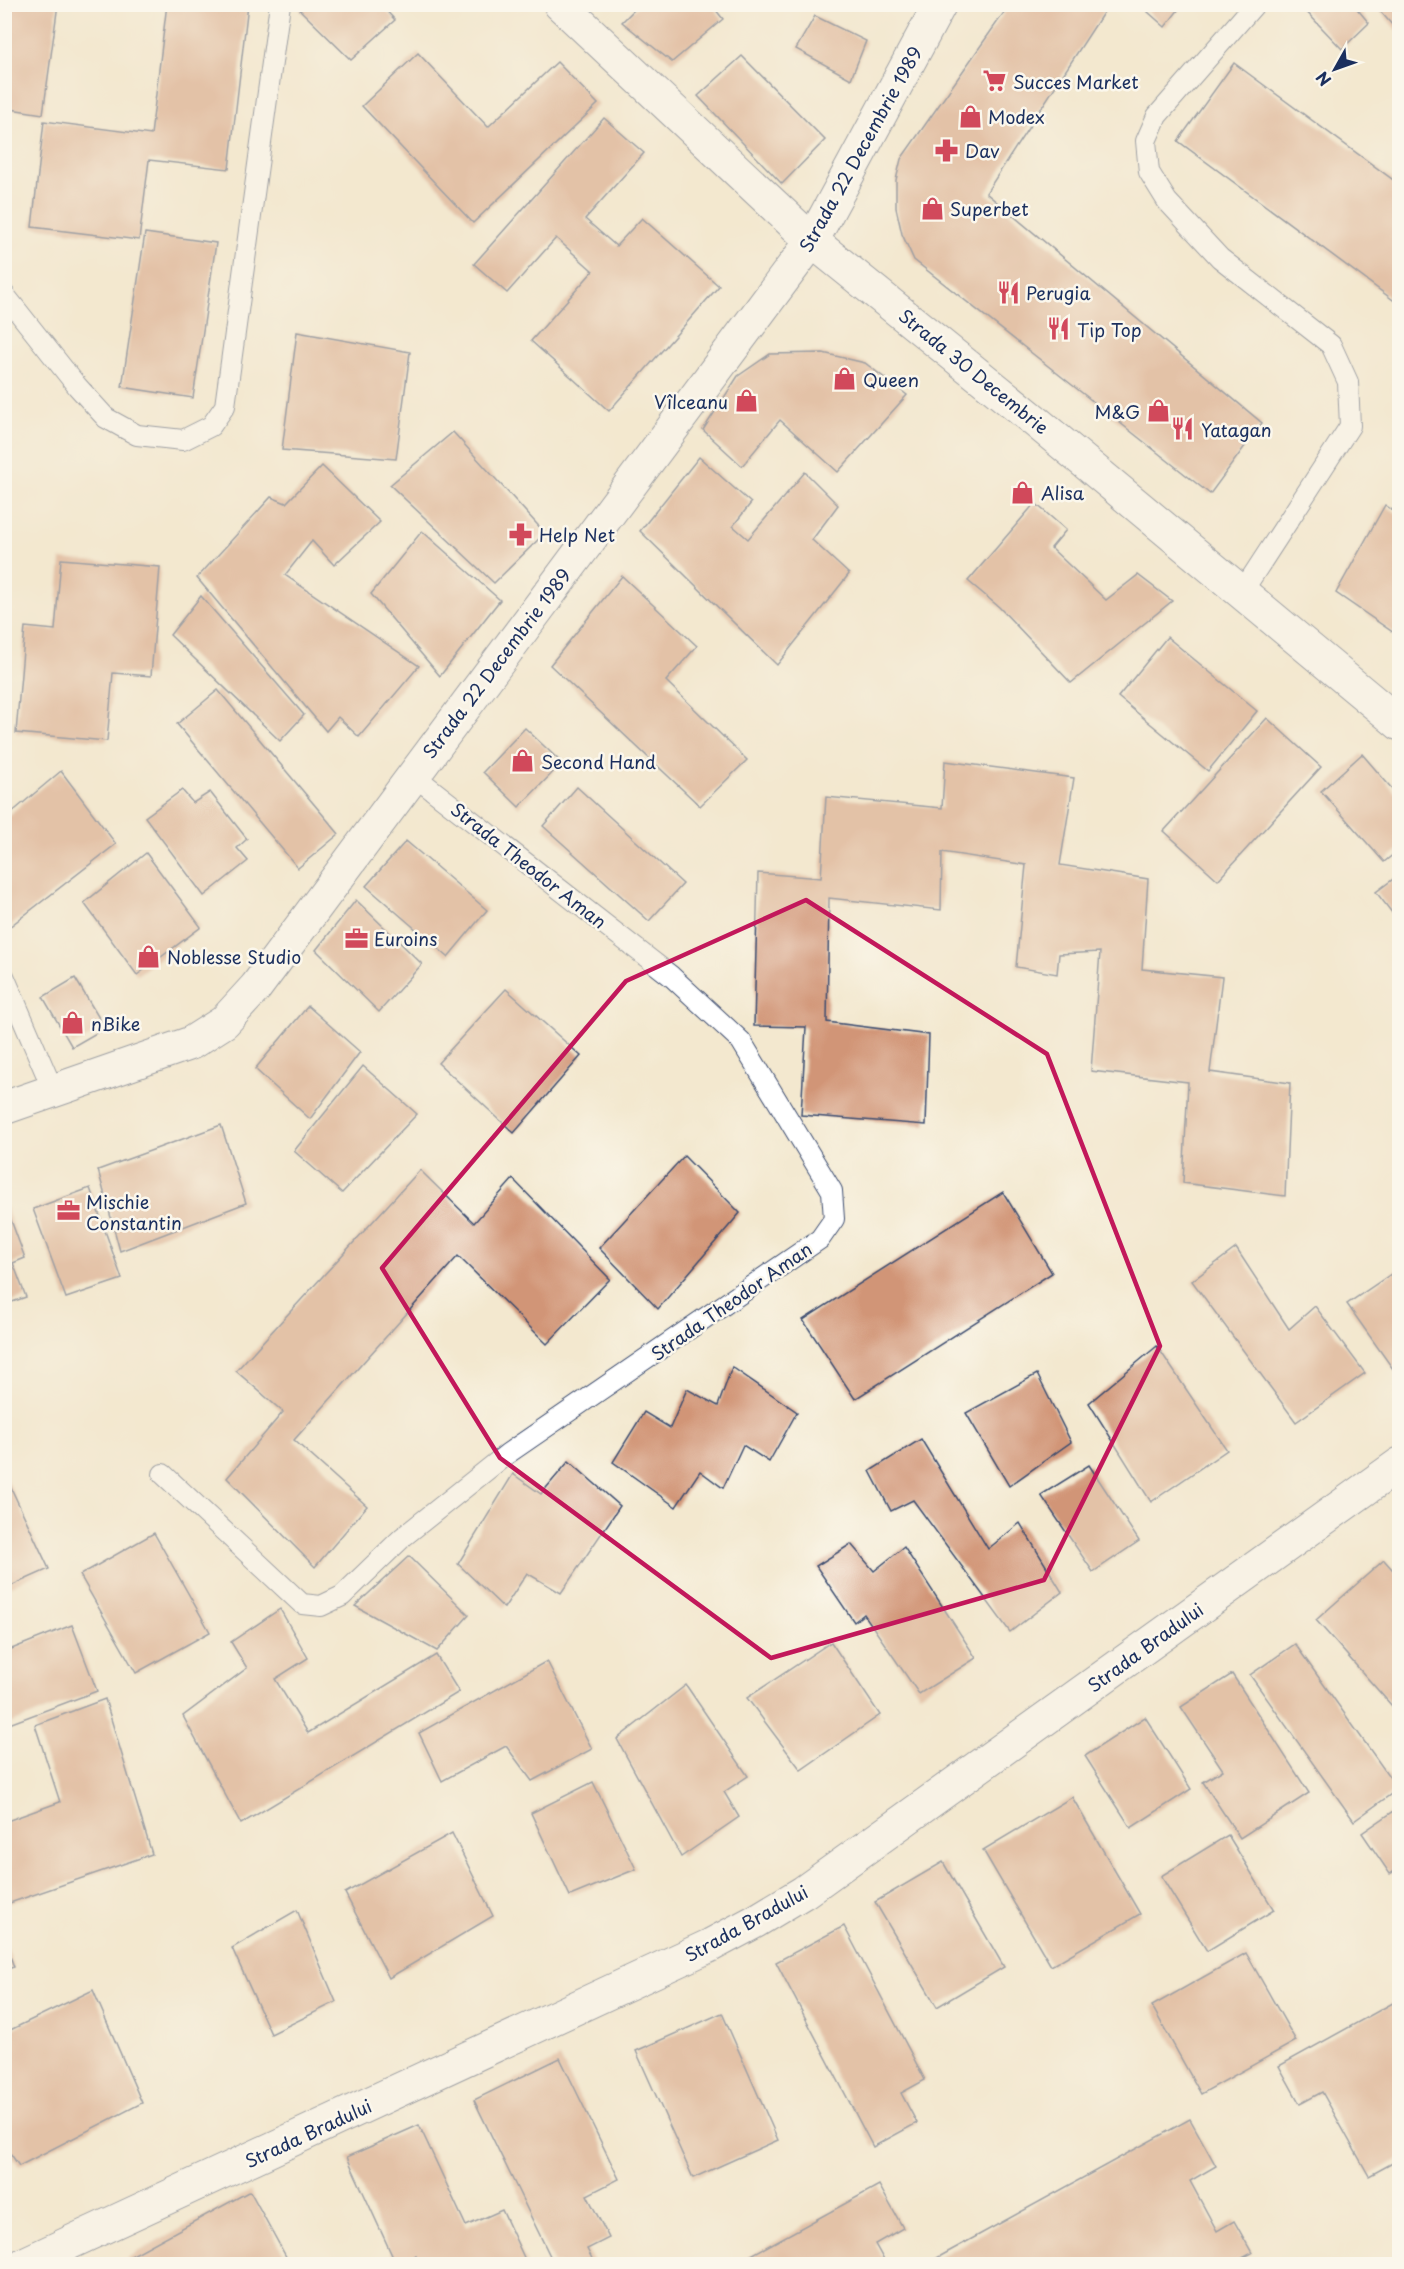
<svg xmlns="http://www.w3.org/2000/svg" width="1404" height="2269" font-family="'Playpen Sans',sans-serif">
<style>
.building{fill:#d19577}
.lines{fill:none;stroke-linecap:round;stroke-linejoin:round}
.service-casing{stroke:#3b4b6f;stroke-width:22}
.minor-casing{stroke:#3b4b6f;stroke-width:35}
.service{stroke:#fff;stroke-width:20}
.minor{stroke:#fff;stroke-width:33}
.marked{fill:none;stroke:#c2185b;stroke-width:4.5;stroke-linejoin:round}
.labels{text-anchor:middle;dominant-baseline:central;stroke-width:5;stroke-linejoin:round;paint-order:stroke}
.poi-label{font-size:18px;fill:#1b2f5e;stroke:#fbf7ec;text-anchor:start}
.street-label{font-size:18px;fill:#1b2f5e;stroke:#fbf7ec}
</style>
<rect width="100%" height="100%" fill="#fbf7ec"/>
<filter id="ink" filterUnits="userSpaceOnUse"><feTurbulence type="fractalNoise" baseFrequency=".0167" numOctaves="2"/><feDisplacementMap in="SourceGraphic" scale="12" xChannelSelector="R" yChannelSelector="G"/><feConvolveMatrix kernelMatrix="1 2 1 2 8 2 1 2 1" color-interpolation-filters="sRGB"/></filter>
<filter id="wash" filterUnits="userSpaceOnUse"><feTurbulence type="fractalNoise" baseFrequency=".008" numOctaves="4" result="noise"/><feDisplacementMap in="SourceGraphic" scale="24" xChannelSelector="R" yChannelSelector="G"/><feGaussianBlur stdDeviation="1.35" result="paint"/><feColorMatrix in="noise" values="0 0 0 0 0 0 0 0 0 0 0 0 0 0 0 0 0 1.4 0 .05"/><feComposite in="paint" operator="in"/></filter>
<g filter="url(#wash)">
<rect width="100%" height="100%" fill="#f3e8cf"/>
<g id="blocks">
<g class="building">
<polygon points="4,4 58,4 43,114 4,108"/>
<polygon points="167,4 248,4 229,169 149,160 139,240 32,227 44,121 151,135"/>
<polygon points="300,4 380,4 395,20 351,60 300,10"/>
<polygon points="640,4 711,4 723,19 672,62 622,22"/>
<polygon points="1010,4 1109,4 986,193 1262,423 1210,494 914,260 902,234 896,208 896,180 901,159"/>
<polygon points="1139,4 1183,4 1165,27"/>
<polygon points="1303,4 1353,4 1369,23 1342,49 1301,6"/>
<polygon points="1374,4 1400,4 1400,34"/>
<polygon points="815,16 866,41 851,79 796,49"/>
<polygon points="418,53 488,127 557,62 598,104 473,223 362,106"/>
<polygon points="742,56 825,140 782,184 698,96"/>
<polygon points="1234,63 1400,185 1400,305 1178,141"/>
<polygon points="604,118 644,153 585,219 616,246 642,218 719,286 609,411 531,341 593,271 556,238 507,293 474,264"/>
<polygon points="145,233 216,243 193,398 122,387"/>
<polygon points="297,332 410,352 396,459 282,450"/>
<polygon points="823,353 865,363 907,395 838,472 780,420 742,466 703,430 738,376 770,354"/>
<polygon points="453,432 545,533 494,583 390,485"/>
<polygon points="699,457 751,503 733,526 748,539 805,472 838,505 812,540 849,574 777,665 640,531"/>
<polygon points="322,466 380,522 334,565 312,541 285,575 419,666 359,737 338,717 326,731 197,578 271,497 286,503"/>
<polygon points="1035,503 1066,530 1051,548 1106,600 1138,575 1172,601 1071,683 999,607 968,581"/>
<polygon points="1385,505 1400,515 1400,637 1336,593"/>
<polygon points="422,531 500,600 440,676 371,594"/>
<polygon points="61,559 160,567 151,676 113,673 107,741 16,733 25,627 55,630"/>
<polygon points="622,576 697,646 666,681 747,760 700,806 550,665"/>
<polygon points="201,596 304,715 280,741 170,635"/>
<polygon points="1167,637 1257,711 1208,771 1118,697"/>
<polygon points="218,690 339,834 298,868 177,724"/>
<polygon points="1267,718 1321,767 1218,880 1164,831"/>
<polygon points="525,728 562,763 519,807 483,772"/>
<polygon points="1362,754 1400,798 1400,849 1384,862 1321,791"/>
<polygon points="945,761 1074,778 1060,865 1148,879 1142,969 1222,977 1210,1072 1290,1083 1285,1196 1183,1183 1188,1082 1091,1071 1100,952 1059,954 1057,974 1016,967 1026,865 942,852 941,910 829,898 827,1022 929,1035 926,1125 801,1115 806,1027 754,1026 758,873 821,878 826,797 942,808"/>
<polygon points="61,771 116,844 4,931 4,819"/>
<polygon points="577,787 683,884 649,921 543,826"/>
<polygon points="182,790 193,803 210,792 247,839 237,848 248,861 204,896 145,817"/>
<polygon points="406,841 487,910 448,957 366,886"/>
<polygon points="146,853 201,927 137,975 84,903"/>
<polygon points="1400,874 1400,923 1376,892"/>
<polygon points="356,900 422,964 379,1012 316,950"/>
<polygon points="75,978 105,1028 72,1047 43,997"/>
<polygon points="506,989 581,1056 514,1133 438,1063"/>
<polygon points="308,1006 360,1052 310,1119 255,1069"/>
<polygon points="363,1066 417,1114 342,1193 294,1151"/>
<polygon points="221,1125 246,1203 120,1251 98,1170"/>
<polygon points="684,1156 740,1213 658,1309 599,1248"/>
<polygon points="420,1170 474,1223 513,1179 610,1279 547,1344 458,1256 294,1440 367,1506 315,1567 227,1478 283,1412 236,1371"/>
<polygon points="90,1188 122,1279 66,1298 33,1209"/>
<polygon points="1003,1192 1052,1273 855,1399 803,1320"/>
<polygon points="5,1204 25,1258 13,1263 26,1297 4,1305"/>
<polygon points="1236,1248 1289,1329 1315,1306 1365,1373 1296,1422 1192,1281"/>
<polygon points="1400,1268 1400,1364 1393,1369 1347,1304"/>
<polygon points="1157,1346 1227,1450 1151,1502 1089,1403"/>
<polygon points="732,1367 797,1412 769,1462 743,1445 723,1488 700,1471 676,1507 613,1462 644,1412 670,1428 687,1389 718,1406"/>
<polygon points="1037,1374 1071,1442 1009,1486 966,1413"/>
<polygon points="921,1439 988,1549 1020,1523 1062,1592 1010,1632 913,1500 891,1511 870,1471"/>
<polygon points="569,1461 620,1506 561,1593 527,1573 504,1608 458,1564 513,1474 541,1494"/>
<polygon points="1089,1465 1139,1541 1093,1572 1041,1495"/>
<polygon points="4,1473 49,1569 4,1589"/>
<polygon points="154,1533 210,1632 136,1673 80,1575"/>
<polygon points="851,1544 874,1571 904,1547 976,1658 919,1694 864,1614 854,1622 816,1566"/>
<polygon points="409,1556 469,1615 437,1651 355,1606"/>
<polygon points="1384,1560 1400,1578 1400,1715 1316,1620"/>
<polygon points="280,1609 308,1658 275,1679 308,1733 436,1655 459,1692 241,1824 183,1716 247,1668 231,1642"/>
<polygon points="72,1625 97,1691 4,1726 4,1652"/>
<polygon points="831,1642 880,1715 801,1770 747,1698"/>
<polygon points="1295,1644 1398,1789 1354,1821 1250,1675"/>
<polygon points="547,1661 592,1749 532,1781 506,1746 442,1781 419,1733"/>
<polygon points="1232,1674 1309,1793 1240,1838 1203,1782 1223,1770 1181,1707"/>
<polygon points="686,1685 748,1776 724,1792 739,1817 681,1857 617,1739"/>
<polygon points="105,1699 152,1854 4,1905 4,1822 60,1802 35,1725"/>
<polygon points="1145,1717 1191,1789 1131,1828 1085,1756"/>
<polygon points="593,1782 636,1869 570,1896 531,1813"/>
<polygon points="1072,1797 1140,1914 1051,1966 983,1850"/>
<polygon points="1400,1807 1400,1867 1390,1874 1362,1833"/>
<polygon points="452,1833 493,1916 389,1978 345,1893"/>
<polygon points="1228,1835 1274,1910 1207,1951 1161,1876"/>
<polygon points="943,1862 1004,1967 937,2007 875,1902"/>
<polygon points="297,1910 336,2002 271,2034 232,1948"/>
<polygon points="844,1926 925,2080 901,2093 917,2123 873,2147 776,1962"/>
<polygon points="4,1939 14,1967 4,1970"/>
<polygon points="1246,1953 1296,2041 1201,2094 1152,2006"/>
<polygon points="93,1990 142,2103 19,2166 4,2144 4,2033"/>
<polygon points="1400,1999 1400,2159 1369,2176 1322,2092 1300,2104 1279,2066"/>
<polygon points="722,2013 778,2140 693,2178 636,2051"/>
<polygon points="560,2058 619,2179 587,2195 609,2238 587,2249 595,2264 554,2264 474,2100"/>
<polygon points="1190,2119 1216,2166 1190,2181 1217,2231 1234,2221 1252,2253 1231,2264 926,2264"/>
<polygon points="419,2125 466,2226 502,2210 527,2264 419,2264 416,2256 396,2264 347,2157"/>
<polygon points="879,2185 903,2228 875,2244 886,2264 735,2264"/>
<polygon points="250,2191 290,2264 130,2264 127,2258"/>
</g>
</g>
</g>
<g filter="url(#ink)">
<use href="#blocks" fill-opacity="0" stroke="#3b4b6f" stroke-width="1.5"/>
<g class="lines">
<defs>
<g id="service">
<polyline points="4,294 77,386 106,418 137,435 183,440 211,426 225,406 280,4"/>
<polyline points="1242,592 1350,426 1348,382 1331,345 1220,258 1167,201 1149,172 1146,141 1157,116 1255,4"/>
<polyline points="4,976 53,1090"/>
<polyline points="163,1474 302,1604 321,1606 342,1596 403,1537 507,1454 820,1239 834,1219 832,1191 741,1041 671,976 413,775"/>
</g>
<g id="minor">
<polyline points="560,4 812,241 1034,420 1400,724"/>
<polyline points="4,1108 191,1043 224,1022 256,987 812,241 940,4"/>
<polyline points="24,2264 711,1945 756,1921 804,1892 1400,1464"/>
</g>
</defs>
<use href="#service" class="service-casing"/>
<use href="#minor" class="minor-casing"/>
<use href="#service" class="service"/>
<use href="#minor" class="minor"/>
</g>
</g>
<path d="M0 0H1404V2269H0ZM806,900L1047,1054L1160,1346L1044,1580L771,1658L500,1458L382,1268L626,981Z" fill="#f3e8cf" fill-opacity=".55" fill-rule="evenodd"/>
<path class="marked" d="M806,900L1047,1054L1160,1346L1044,1580L771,1658L500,1458L382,1268L626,981Z"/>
<defs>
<symbol id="supermarket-bare" viewBox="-9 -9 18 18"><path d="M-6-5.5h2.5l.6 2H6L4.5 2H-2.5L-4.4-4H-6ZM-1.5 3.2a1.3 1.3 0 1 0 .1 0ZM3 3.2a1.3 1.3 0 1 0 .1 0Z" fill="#d1495b" stroke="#fbf7ec" stroke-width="2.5" paint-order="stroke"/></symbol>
<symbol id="shop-bare" viewBox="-9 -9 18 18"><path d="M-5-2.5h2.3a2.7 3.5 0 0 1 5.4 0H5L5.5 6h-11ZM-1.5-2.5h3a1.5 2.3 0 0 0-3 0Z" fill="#d1495b" stroke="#fbf7ec" stroke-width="2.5" paint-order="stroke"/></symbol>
<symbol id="pharmacy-bare" viewBox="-9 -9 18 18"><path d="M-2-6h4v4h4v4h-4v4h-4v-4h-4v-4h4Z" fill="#d1495b" stroke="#fbf7ec" stroke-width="2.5" paint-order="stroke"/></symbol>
<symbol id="restaurant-bare" viewBox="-9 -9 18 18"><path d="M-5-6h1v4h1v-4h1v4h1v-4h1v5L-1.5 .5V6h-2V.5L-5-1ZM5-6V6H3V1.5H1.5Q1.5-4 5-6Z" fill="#d1495b" stroke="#fbf7ec" stroke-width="2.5" paint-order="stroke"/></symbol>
<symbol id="office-bare" viewBox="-9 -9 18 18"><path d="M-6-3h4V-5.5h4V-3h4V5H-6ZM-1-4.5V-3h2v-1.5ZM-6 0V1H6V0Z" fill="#d1495b" stroke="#fbf7ec" stroke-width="2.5" paint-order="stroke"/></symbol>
</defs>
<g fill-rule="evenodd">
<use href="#supermarket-bare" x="978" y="64" width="33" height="33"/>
<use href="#shop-bare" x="954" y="100" width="33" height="33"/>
<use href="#pharmacy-bare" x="930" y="134" width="33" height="33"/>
<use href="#shop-bare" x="916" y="192" width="33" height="33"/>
<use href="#restaurant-bare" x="992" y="276" width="33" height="33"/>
<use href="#restaurant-bare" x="1042" y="312" width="33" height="33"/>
<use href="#shop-bare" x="828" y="362" width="33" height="33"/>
<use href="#shop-bare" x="730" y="384" width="33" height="33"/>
<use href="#shop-bare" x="1142" y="394" width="33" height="33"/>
<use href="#restaurant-bare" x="1166" y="412" width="33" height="33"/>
<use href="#shop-bare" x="1006" y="476" width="33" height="33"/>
<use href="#pharmacy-bare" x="504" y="518" width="33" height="33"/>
<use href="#shop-bare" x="506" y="744" width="33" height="33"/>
<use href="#office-bare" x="340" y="922" width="33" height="33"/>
<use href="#shop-bare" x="132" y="940" width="33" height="33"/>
<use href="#shop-bare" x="56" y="1006" width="33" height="33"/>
<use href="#office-bare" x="52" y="1194" width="33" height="33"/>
</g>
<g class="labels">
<g class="poi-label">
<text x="1013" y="81">Succes Market</text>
<text x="988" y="116">Modex</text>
<text x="965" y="150">Dav</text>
<text x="950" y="208">Superbet</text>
<text x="1026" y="292">Perugia</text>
<text x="1077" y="329">Tip Top</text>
<text x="863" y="379">Queen</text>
<text x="728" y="401" text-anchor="end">Vîlceanu</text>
<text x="1140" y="411" text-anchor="end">M&amp;G</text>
<text x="1201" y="429">Yatagan</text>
<text x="1041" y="492">Alisa</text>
<text x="539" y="534">Help Net</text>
<text x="541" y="761">Second Hand</text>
<text x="374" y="938">Euroins</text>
<text x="167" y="956">Noblesse Studio</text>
<text x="91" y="1023">nBike</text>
<text x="86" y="1201">Mischie<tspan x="86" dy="21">Constantin</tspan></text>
</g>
<g class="street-label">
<text transform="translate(860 149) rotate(-61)">Strada 22 Decembrie 1989</text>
<text transform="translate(974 371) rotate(39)">Strada 30 Decembrie</text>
<text transform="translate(496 663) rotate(-53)">Strada 22 Decembrie 1989</text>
<text transform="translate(529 865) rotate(38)">Strada Theodor Aman</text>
<text transform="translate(731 1301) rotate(-35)">Strada Theodor Aman</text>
<text transform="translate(1145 1647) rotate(-36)">Strada Bradului</text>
<text transform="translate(746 1923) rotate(-29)">Strada Bradului</text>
<text transform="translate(308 2133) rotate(-25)">Strada Bradului</text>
</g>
</g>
<rect width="1404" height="2269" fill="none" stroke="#fbf7ec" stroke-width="24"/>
<g transform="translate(1335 69) rotate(230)" stroke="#fbf7ec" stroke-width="4.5" paint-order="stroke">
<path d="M0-4.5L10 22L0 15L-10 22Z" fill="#1b2f5e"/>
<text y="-9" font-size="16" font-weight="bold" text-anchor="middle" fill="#1b2f5e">N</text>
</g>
</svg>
